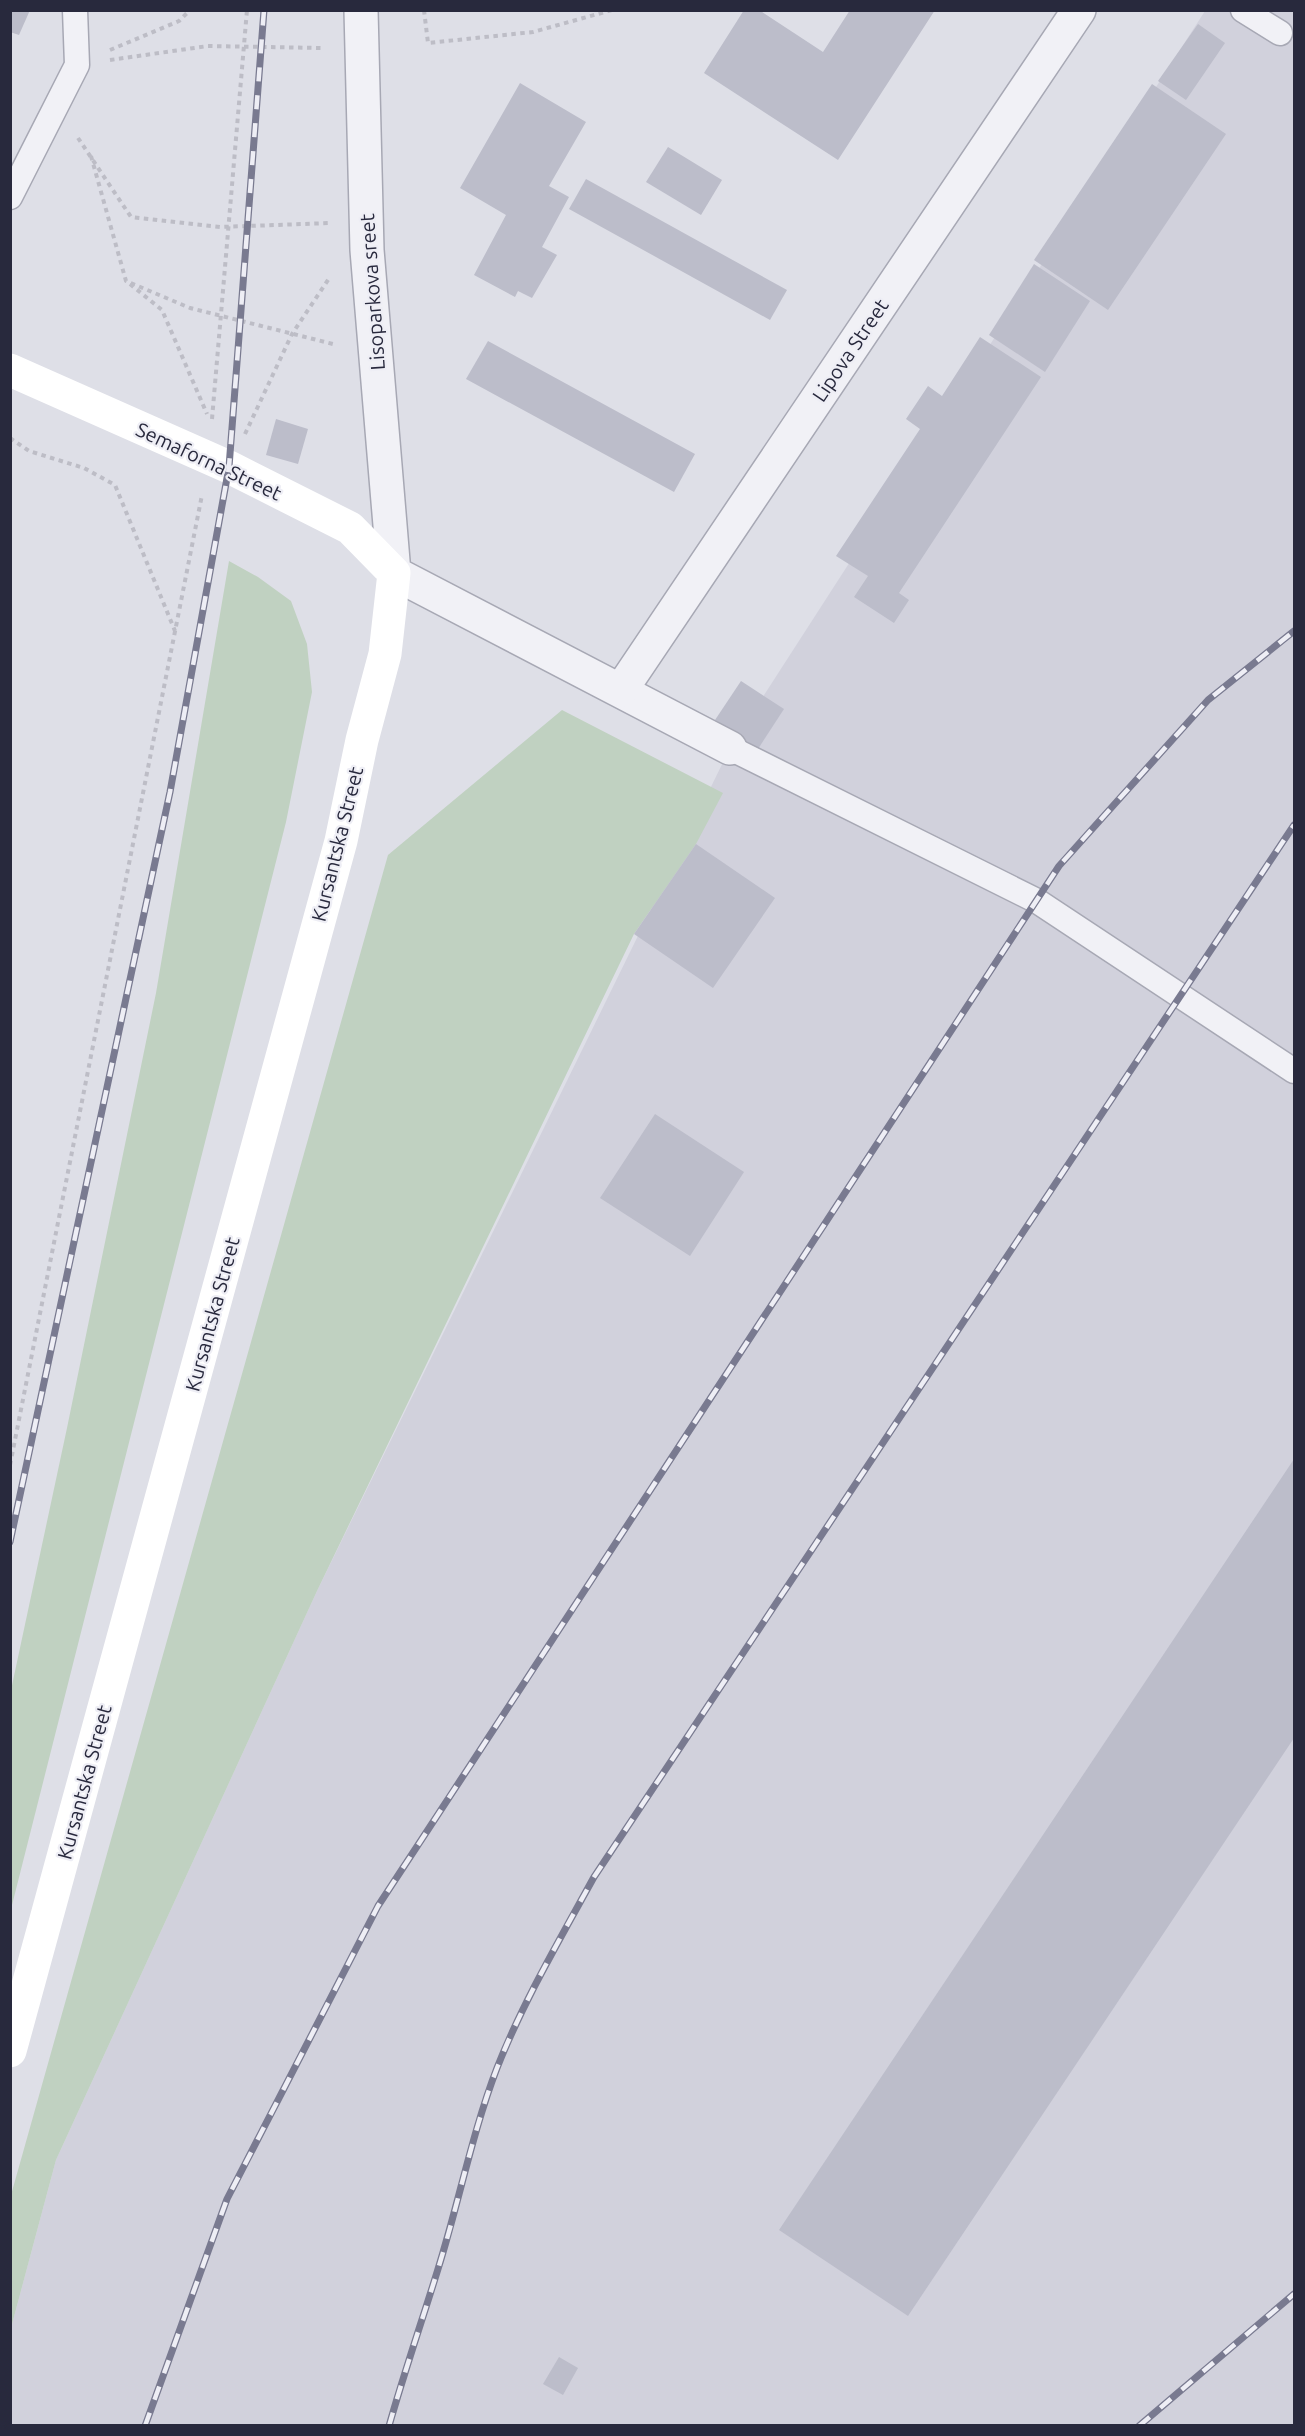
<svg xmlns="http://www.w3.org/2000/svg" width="1305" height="2436" font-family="Ubuntu,sans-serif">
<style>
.built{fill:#d1d1dc}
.green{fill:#c0d1c1}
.building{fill:#bcbdca}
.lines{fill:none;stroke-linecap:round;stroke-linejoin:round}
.lane-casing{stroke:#a7a8b4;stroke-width:27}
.street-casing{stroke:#a7a8b4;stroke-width:36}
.path{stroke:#bdbdc6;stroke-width:4;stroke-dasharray:4.5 4.5;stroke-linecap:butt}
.lane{stroke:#f1f1f6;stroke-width:24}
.street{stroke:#f1f1f6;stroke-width:33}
.secondary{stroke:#fff;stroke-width:33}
.rail-casing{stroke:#797a90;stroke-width:7}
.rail{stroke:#eeeef5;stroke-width:4.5;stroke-dasharray:14;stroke-linecap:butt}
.labels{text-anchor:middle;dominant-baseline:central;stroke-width:4.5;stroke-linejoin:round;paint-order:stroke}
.street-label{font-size:20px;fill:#28293d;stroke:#eeeef5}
</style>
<rect width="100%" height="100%" fill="#dedfe7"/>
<polygon class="built" points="1205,11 1294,11 1294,2425 11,2426 11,2328 56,2160 317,1591 730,748"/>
<g class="green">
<polygon points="229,561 258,577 291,601 307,644 312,692 286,822 11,1909 11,1690 67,1428 156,993"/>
<polygon points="562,710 723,793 696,844 634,934 317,1591 56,2160 11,2328 11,2195 388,855"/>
</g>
<g class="building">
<polygon points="10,10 30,10 19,35 10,32"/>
<polygon points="744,10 759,10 823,52 850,10 935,10 838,160 704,73"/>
<polygon points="1198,24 1225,43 1186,100 1158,81"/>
<polygon points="520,83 586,122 549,186 569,197 542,247 557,255 532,298 518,291 515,297 474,275 506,215 460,188"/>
<polygon points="1152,84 1226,134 1108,310 1034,260"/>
<polygon points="668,147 722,180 701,215 646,182"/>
<polygon points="586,179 787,290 770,320 569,209"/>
<polygon points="1034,264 1090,301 1045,372 989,335"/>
<polygon points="980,337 1041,377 899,593 909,600 894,623 854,597 868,576 836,556 920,429 906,419 928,386 942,396"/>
<polygon points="488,341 695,454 674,492 466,379"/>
<polygon points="276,419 308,429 298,464 266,455"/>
<polygon points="741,681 784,709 758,749 715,720"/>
<polygon points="696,844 775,898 713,988 634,934"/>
<polygon points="655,1114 744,1172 690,1256 600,1198"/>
<polygon points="1294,1459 1294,1738 908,2316 779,2230"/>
<polygon points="559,2357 578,2368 563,2395 543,2384"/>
</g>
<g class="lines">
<defs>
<g id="lane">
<polyline points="1243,10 1280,33"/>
<polyline points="10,197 77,65 75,10"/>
<polyline points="730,748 1037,901 1294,1071"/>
</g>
<g id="street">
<polyline points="361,10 367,250 394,573 730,748"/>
<polyline points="621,690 1079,10"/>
</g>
</defs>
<use href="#lane" class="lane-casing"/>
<use href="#street" class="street-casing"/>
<g class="path">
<polyline points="424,10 428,43 533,32 612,10"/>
<polyline points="110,50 179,21 190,10"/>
<polyline points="110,60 208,46 323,48"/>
<polyline points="78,138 131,217 220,227 331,223"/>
<polyline points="91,156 126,281 190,308 337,345"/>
<polyline points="130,284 162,310 207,414"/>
<polyline points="212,419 247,10"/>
<polyline points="245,434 292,334 330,277"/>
<polyline points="10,438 29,451 84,468 115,485 175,631"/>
<polyline points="10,1465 202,495"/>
</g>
<use href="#lane" class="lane"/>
<use href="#street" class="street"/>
<polyline class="secondary" points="10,370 229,467 350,528 394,573 385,654 362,740 341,841 10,2051"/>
<defs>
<g id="rail">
<polyline points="10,1542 170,792 229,467 264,10"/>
<polyline points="145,2426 227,2199 378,1906 1059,866 1208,700 1294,631"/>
<path d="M389,2426C404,2373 422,2321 438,2269C459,2202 472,2133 497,2068C523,2002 560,1939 594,1877L1294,825"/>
<polyline points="1139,2426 1294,2294"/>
</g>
</defs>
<use href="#rail" class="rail-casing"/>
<use href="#rail" class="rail"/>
</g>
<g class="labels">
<g class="street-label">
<text transform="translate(372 292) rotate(-94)">Lisoparkova sreet</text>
<text transform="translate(850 350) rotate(-56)">Lipova Street</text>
<text transform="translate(209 461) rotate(25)">Semaforna Street</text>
<text transform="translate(337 844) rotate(-76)">Kursantska Street</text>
<text transform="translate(212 1314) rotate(-75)">Kursantska Street</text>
<text transform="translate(84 1782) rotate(-75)">Kursantska Street</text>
</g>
</g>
<rect width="1305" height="2436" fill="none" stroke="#28293d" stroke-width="24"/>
</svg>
